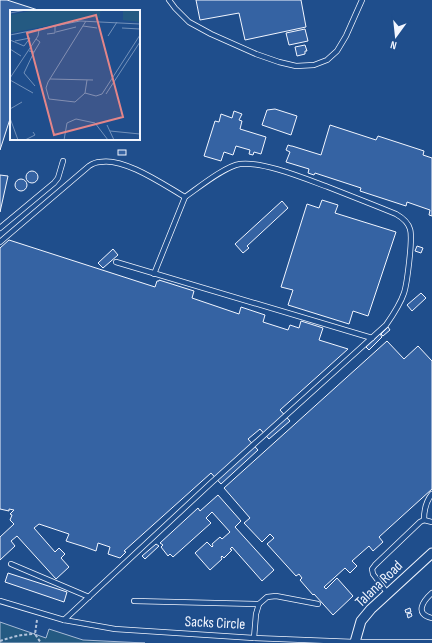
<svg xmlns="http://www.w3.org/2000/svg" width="432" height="643" font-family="'Sofia Sans Condensed',sans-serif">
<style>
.green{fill:#245a82;stroke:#a8bbd7}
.building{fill:#3563a3;stroke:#f2f6ff}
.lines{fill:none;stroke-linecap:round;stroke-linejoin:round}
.service-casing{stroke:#f2f6ff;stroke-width:6}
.minor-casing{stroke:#f2f6ff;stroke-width:11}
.path{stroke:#b3c4dc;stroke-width:2;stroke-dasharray:3 2;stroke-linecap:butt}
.service{stroke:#1f4e8c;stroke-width:4.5}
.minor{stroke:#1f4e8c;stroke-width:9}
.labels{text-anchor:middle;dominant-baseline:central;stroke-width:3;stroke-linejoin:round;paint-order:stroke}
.street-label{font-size:15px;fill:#f2f6ff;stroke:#1f4e8c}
.inset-road{fill:none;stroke:#7391ba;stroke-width:1}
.view{fill:#e38589;fill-opacity:0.15;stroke:#e38589;stroke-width:2}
.inset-edge{fill:none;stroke:#f2f6ff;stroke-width:2}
</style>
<rect width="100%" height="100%" fill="#1f4e8c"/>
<polygon class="green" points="0,622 46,638 49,629 83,640 145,643 0,643"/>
<g class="building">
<polygon points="0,0 7,0 41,11 11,11 11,119 10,119 0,150"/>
<polygon points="196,0 301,0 306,27 245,40 239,13 200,20"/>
<polygon points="305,29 308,41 289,45 286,33"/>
<polygon points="305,45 307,51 305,51 305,54 297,56 295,47"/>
<polygon points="275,109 297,116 291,135 262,125 267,110"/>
<polygon points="234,111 242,114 239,120 242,121 240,129 266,137 261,154 254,152 253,155 249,154 250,150 236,146 233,155 224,152 221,161 204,156 215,121 219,122 221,114 232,118"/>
<polygon points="330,125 376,140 378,136 424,151 423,155 432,158 432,216 429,215 430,210 407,202 406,206 360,191 361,188 315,173 314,175 308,173 309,169 286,162 290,152 286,150 288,145 291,146 292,146 321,155"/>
<rect x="118" y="150" width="8" height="5"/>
<circle cx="32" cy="177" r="6"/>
<polygon points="0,175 8,176 0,212"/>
<circle cx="21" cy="185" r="6"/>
<polygon points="322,200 338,205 335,213 396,232 368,316 353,311 349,324 288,305 293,290 281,287 307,204 319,208"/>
<polygon points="282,201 288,208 247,246 249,248 243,253 235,244"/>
<polygon points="9,240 155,287 157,281 159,281 159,280 194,291 192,298 239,314 241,307 265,315 263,322 288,330 290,325 299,328 301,321 323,328 319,340 348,349 280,410 290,421 269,439 260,429 248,439 258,450 221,484 211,473 124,551 126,552 120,558 108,554 110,547 98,543 96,551 85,547 66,541 69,534 39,524 34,528 55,552 59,548 65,554 61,558 69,567 56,579 17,536 11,541 15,546 0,560 0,537 14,524 10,520 12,515 10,514 14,510 9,509 9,511 0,509 0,248"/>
<polygon points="417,246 423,248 421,253 415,251"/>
<polygon points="113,249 118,255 103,268 98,263"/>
<polygon points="421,293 426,298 412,311 407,305"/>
<polygon points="388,327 390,330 383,336 381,334"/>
<polygon points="380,334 382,337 369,350 366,347"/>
<polygon points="387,341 404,359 418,346 432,361 432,489 379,537 383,542 373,551 369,546 352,561 357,566 350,573 345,568 324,587 326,589 337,578 353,596 333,615 314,594 313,595 300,580 302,578 299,574 296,576 267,544 274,538 270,534 262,542 244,523 250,518 224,488"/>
<polygon points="218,495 241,521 235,527 274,570 262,581 232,547 230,549 232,550 224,558 222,556 221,557 222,559 210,570 195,553 207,542 212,547 213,546 212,544 220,537 222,539 230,532 212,512 206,518 211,523 173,557 170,554 168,556 161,547 163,545 160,543 198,508 200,511"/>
<polygon points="156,544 159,546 145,559 142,556"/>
<polygon points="8,573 67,592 64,602 5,582"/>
<polygon points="410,608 411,612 406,613 405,610"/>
<polygon points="411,613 412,616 408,618 407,614"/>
</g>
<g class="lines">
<defs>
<g id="service">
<polyline points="169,0 175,8 189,22 211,34 256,54 279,62 296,66 314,65 327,60 337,51 346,36 362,0"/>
<polyline points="0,228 54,183 58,178 63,161"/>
<path d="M0,242L89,166C92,164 96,162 100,162C124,157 164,185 185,197C198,188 225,166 240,164C263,161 306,179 328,187C351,196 374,205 396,214C403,218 408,222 410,229C413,238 407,284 404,293C400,305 393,315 386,325L211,483L64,620"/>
<polyline points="116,262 372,338"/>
<polyline points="154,274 185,197"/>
<path d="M424,520C424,512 426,501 432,494"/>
<polyline points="11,564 89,597"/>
<path d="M432,593C423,601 414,614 432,618"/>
<polyline points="388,594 373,574 372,569 375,565 420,522 424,520 432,522"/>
<polyline points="0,601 64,620 115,629 254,638 355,642 432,642"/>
<polyline points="134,601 259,604"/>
<polyline points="254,638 256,614 259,604 267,597 276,596 318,604"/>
</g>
<polyline id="minor" points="355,642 361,621 371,609 432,553"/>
</defs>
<use href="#service" class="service-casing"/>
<use href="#minor" class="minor-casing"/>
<g class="path">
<polyline points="37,620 35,634 41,643"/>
<path d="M0,641C11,637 23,634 35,634"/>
</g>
<use href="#service" class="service"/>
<use href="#minor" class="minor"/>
</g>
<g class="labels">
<g class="street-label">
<text transform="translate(379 584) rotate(-44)">Talana Road</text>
<text transform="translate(215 623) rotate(3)">Sacks Circle</text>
</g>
</g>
<g transform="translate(10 10)">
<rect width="130" height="130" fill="#1f4e8c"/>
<path d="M25,0H95L90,2V8H79L0,23V5ZM113,0H130V12L113,10Z" fill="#245a82"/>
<path class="inset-road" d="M0,3L16,0M76,11L38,72L36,78L39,89L65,92L75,83L86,86L92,84L130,25M73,16L87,18M112,18L130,19M46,22L66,17M37,24L45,23V16M0,25L70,11L130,14M98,26L107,12M0,30L14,36L20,28L5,31M0,39L11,46M19,41L24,42L30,32L26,29M24,42L14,63L25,76M0,68L28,26L29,20M40,69L83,70M0,70L23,83M75,83L77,70M96,84L130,32M0,99L12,92M0,108L8,130M97,115L104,130M100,121L130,124M15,130L25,125L23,122M54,130L57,113L66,109L85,113L98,130"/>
<path class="view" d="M86,5L113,107L44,125L17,23Z"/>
<rect width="130" height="130" class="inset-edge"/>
</g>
<g transform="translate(396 36) rotate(195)" stroke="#1f4e8c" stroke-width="3" paint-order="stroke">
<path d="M0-3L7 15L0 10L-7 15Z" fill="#f2f6ff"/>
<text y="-6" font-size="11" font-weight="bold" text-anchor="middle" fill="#f2f6ff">N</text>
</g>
</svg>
